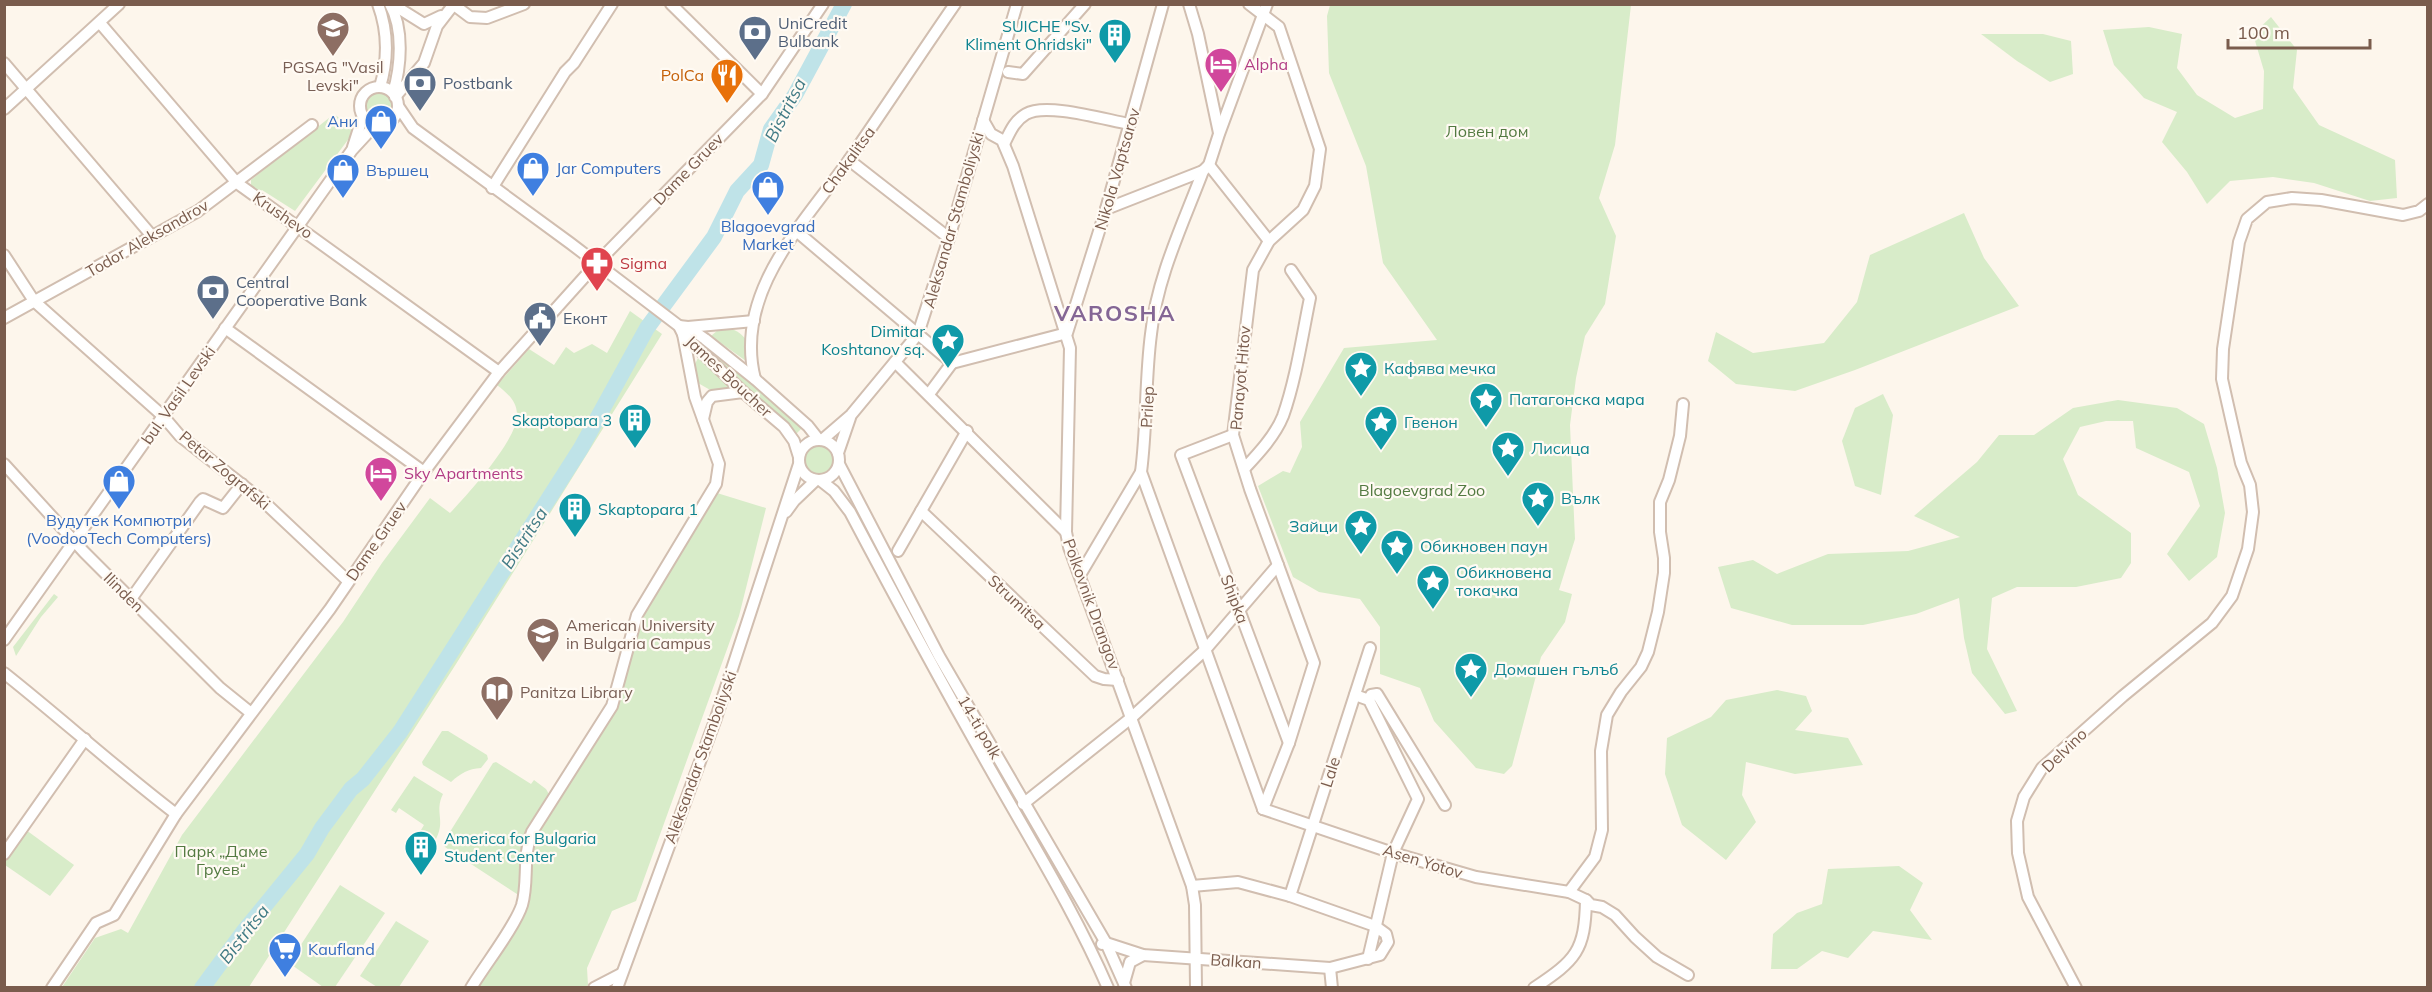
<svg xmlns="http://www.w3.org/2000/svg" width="2432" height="992" font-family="Mulish,sans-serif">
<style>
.green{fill:#d8ecc9}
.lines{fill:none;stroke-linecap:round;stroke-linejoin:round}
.river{stroke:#bfe3e8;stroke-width:16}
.minor-casing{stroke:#d1beb0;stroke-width:14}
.minor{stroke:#fff;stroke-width:10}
.labels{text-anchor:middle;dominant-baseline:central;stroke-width:4.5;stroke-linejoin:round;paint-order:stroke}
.service-label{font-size:16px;fill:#4e5e75;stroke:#fffaf3;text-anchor:start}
.culture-label{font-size:16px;fill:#0d838f;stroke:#fffaf3;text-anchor:start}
.hotel-label{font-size:16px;fill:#b23c85;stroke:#fffaf3;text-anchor:start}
.education-label{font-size:16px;fill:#785e54;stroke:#fffaf3;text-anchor:start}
.food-label{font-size:16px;fill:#c56008;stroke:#fffaf3;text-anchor:end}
.shop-label{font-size:16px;fill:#366cbe;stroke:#fffaf3;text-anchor:start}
.park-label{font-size:16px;fill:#537a41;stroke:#fffaf3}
.street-label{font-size:16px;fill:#7a5c4d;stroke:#fffaf3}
.health-label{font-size:16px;fill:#be3a42;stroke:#fffaf3;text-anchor:start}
.water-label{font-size:18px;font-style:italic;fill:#437c86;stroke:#fffaf3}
.district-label{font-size:22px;font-weight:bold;letter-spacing:1.5px;fill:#846695;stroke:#fffaf3}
</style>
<rect width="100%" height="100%" fill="#fdf6ec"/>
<g class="green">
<polygon points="1330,5 1631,5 1615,145 1599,198 1616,236 1605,304 1585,336 1576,378 1570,425 1575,539 1559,590 1572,594 1565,622 1541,657 1512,766 1504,774 1476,768 1434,721 1420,688 1380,674 1380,627 1360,599 1319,592 1293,577 1258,486 1283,471 1290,473 1302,447 1300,422 1344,348 1437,340 1383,263 1366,166 1329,73 1327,16"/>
<polygon points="2271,17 2297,50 2293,88 2319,125 2395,160 2397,198 2370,201 2314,183 2273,177 2230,181 2207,204 2187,172 2162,142 2177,112 2144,98 2114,65 2103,30 2149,27 2182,34 2177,68 2197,95 2235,118 2263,109 2264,71 2253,34"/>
<polygon points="1981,34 2043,34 2071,41 2073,74 2050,82 2017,61"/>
<circle cx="379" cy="106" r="16"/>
<polygon points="334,114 353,128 350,137 295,211 262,190 260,192 251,188 251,180"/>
<polygon points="1964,213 1984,258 2019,306 1855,370 1795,391 1736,384 1708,361 1716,332 1753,353 1824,343 1857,302 1870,255"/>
<path d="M630,311L662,334L456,664L249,987H62L95,938L121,929L128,933L182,835L343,622L382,563L430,498L450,513C467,495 518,439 517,415C517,401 507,393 497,385L529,349L554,365L566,347L574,353L592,344L607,353Z"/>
<path d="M729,328C745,333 753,345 746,361L711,336L718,330Z"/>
<polygon points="705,345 707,346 804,426 794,436 775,412 705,349"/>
<polygon points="699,356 731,384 724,390 712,391 698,383 694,366"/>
<polygon points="1883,394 1893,415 1881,495 1855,486 1842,441 1855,408"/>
<polygon points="2118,400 2177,408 2204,424 2217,468 2225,513 2217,557 2189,581 2167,554 2200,506 2189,472 2136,448 2133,421 2106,421 2080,427 2063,459 2078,495 2131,533 2131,563 2121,578 2076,587 2017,587 1992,598 1987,649 2017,711 2005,714 1972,673 1964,638 1959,598 1916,614 1863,625 1792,625 1731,608 1718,567 1753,560 1777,574 1828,554 1908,551 1960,537 1914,516 1977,462 1999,435 2034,435 2073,408"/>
<circle cx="818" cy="460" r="16"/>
<path d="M717,493L766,508L739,616L636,901L612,911L587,968L588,985L584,988H478C495,961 518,934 527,904C534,882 529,857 535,835L618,702L637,627Z"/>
<polygon points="54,594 58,597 41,617 16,656 13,647"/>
<polygon points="1777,690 1806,696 1812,711 1795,730 1848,738 1863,765 1795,774 1746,762 1742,795 1756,822 1726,860 1682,825 1665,774 1667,738 1711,717 1726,700"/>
<path d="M442,731H448L487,755L488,759L481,768C468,769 461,773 451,782L423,765L422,762Z"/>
<polygon points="496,762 531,784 534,780 546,789 550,796 526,836 520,896 445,847 443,843 493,763"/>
<path d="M414,776L443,794C434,812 446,820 436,839L430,838L421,830L424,825L399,808L396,813L391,810Z"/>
<polygon points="26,830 74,865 50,896 5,865 5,860"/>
<polygon points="1899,866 1923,883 1910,910 1932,940 1873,931 1848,958 1822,951 1797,969 1771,969 1773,934 1797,913 1822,904 1828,869"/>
<polygon points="340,885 385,913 335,987 323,987 289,963"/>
<polygon points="396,921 429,941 399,987 377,987 360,976"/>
</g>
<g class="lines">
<polyline class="river" points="202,988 244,931 307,854 322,828 351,789 363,779 400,732 581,448 647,328 714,237 737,191 761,165 771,129 795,95 844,4"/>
<defs>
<g id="minor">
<path d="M378,4C388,31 388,60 380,87"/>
<path d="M390,4C404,29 401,67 393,93"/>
<polyline points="392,4 424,24 441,16"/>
<polyline points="671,4 762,94"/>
<polyline points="1189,4 1198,34 1219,133"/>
<polyline points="1249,4 1279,27 1320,149 1315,186 1303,210 1269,241 1253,270 1233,435 1250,489 1314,663 1289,743 1263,809"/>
<polyline points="454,5 470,17 487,18 524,4"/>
<polyline points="100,23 237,183 499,372"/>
<polyline points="4,63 152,236"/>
<polyline points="1008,72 1023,74 1085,4"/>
<circle cx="379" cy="106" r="19"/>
<polyline points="395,97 424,63 437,26 454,4"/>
<polyline points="398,106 413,128 570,243 679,326 683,334 743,392 784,427 794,441 799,457"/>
<polyline points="4,109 119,4"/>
<polyline points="983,120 991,134 1002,140 1013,166 1070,348 1066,532 1069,547 1192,886 1195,905 1196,988"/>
<path d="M1004,144C1010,132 1014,121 1026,114C1046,102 1106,120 1129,124"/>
<polyline points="353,147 363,116"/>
<polyline points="849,160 949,238"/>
<polyline points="1209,165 1269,241"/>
<polyline points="492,188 565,72 574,63 612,4"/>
<polyline points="1106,209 1203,171"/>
<polyline points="795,230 952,363"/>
<polyline points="4,255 34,301 163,416 180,436 263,501 348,581"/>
<polyline points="4,318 198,211 312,125"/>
<polyline points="679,326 688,327 705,339 755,379 808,426 819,440"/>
<polyline points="688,327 754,321"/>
<polyline points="225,328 424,472"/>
<polyline points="895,362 1066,532"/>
<polyline points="952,363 1067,333 1106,209 1163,4"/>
<path d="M755,379C733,293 804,223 849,160C885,108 919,56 955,4"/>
<polyline points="929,394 952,363"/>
<polyline points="703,419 707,402 712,396 743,392"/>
<polyline points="1233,435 1181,455 1289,743"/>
<circle cx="819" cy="460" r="20"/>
<polyline points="822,440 851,415 918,334 949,238 1017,4"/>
<polyline points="838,453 850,418"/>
<polyline points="4,464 84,552 220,688 251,713"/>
<polyline points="839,464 939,656 1106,943 1126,988"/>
<path d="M1244,469C1258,454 1275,436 1283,416C1296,379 1302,337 1310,298L1291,270"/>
<path d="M820,480L834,491L850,512C896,599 943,686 992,772C1032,843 1075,912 1108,988"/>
<polyline points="921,511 1095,676 1104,679 1118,680"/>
<polyline points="786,512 794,501 816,480"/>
<polyline points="898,551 967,431"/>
<polyline points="1080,575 1141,472"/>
<polyline points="131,599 200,502 203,499 223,508 242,484"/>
<polyline points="4,640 352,150 376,124"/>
<path d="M4,673C62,719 117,769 176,814"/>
<polyline points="1355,695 1369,700 1418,799 1393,853 1368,959"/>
<polyline points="1369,700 1371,695 1377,694 1445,805"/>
<polyline points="1023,804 1131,718 1205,650 1278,565"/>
<path d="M1263,809L1141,472C1147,426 1145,380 1151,334C1157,277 1183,224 1203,171L1209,165L1219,134L1267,4"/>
<polyline points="1263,809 1393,853 1476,877 1569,892 1586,900 1591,905 1602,907 1615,915 1635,937 1657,957 1688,975"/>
<polyline points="4,854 85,739"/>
<polyline points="1569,892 1595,857 1602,830 1601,751 1607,715 1621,692 1641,667 1648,652 1658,612 1664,573 1664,558 1660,532 1660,502 1669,480 1680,436 1683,404"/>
<polyline points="1290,896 1370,648"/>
<polyline points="1102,944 1106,943 1143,955 1330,968 1380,955 1388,942 1386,934 1375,926 1290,896 1238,882 1192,886"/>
<polyline points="1330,968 1332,988"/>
<polyline points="1124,983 1130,962 1143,955"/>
<polyline points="52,988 96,923 114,915 176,814 330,609 424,472 499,372 597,263 762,94 823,4"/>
<path d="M471,988C484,966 515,927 522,905C529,881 522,856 532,832L612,706L637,615L716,484L719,464L695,397L683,334"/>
<polyline points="594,988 621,974"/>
<polyline points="617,988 716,718 799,464"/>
<path d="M1534,988C1576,960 1585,951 1586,900"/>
<polyline points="2076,988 2028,897 2018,853 2017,821 2024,797 2042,768 2123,696 2212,623 2232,596 2248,549 2253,512 2250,485 2241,463 2222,379 2223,349 2239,242 2247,219 2267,202 2292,198 2321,200 2403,215 2419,211 2428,204"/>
</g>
</defs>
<use href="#minor" class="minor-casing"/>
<use href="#minor" class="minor"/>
</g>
<defs>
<symbol id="school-pin" viewBox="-11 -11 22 30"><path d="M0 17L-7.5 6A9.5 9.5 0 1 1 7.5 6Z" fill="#8d6e63" stroke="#fffaf3"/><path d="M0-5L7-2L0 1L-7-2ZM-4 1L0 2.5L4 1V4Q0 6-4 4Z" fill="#fff"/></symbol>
<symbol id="bank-pin" viewBox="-11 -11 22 30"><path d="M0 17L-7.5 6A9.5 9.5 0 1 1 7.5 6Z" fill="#5c6f8a" stroke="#fffaf3"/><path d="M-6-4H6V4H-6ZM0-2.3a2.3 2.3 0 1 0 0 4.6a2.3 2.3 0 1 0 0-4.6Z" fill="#fff"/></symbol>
<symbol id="building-pin" viewBox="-11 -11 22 30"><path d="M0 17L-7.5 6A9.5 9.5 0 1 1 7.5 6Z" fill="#0f9aa8" stroke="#fffaf3"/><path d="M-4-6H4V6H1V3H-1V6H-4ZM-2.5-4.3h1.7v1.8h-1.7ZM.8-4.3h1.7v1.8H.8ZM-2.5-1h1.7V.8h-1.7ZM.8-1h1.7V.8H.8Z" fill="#fff"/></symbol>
<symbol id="hotel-pin" viewBox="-11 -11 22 30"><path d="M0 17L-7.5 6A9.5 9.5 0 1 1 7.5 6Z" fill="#d1479c" stroke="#fffaf3"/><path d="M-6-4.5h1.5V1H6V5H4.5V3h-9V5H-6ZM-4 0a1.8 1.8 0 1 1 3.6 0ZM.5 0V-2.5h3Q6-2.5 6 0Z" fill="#fff"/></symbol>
<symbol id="restaurant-pin" viewBox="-11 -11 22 30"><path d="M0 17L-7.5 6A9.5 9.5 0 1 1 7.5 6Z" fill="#e8710a" stroke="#fffaf3"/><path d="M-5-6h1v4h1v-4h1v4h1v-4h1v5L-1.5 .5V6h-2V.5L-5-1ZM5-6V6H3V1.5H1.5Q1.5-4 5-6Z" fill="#fff"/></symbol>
<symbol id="shop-pin" viewBox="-11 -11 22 30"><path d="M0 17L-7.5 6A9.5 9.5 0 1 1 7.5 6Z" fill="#3f7fe0" stroke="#fffaf3"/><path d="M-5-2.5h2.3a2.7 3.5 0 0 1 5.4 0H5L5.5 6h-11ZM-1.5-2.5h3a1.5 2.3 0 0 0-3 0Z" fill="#fff"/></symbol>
<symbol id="pharmacy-pin" viewBox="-11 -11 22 30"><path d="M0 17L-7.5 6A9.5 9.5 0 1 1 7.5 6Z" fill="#e0444e" stroke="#fffaf3"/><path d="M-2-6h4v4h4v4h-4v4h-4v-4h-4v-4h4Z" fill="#fff"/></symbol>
<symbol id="civic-pin" viewBox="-11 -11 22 30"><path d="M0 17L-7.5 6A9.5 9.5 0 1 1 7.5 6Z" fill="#5c6f8a" stroke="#fffaf3"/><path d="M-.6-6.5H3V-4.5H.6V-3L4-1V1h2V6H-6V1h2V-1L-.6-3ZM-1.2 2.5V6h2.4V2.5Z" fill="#fff"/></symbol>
<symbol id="sight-pin" viewBox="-11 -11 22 30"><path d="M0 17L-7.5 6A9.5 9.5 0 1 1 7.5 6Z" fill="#0f9aa8" stroke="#fffaf3"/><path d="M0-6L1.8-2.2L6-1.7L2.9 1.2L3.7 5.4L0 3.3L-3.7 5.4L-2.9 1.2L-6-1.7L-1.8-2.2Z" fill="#fff"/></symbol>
<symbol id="university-pin" viewBox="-11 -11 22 30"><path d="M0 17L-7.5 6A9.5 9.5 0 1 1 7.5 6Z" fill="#8d6e63" stroke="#fffaf3"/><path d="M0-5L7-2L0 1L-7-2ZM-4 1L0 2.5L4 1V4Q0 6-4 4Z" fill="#fff"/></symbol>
<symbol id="library-pin" viewBox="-11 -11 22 30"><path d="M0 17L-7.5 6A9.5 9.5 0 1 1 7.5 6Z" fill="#8d6e63" stroke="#fffaf3"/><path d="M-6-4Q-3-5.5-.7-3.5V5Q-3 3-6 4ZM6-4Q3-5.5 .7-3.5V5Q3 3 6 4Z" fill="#fff"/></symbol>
<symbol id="supermarket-pin" viewBox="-11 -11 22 30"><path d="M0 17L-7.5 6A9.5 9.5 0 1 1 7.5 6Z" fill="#3f7fe0" stroke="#fffaf3"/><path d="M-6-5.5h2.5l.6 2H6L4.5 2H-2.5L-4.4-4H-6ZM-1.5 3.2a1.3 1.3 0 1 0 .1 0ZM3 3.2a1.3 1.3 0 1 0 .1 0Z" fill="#fff"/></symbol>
</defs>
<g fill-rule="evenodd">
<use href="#school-pin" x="314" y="9" width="38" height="52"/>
<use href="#bank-pin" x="736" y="13" width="38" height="52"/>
<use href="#building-pin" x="1096" y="16" width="38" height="52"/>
<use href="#hotel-pin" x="1202" y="45" width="38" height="52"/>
<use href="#restaurant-pin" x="708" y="56" width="38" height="52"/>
<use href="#bank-pin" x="401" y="64" width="38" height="52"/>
<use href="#shop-pin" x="362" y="102" width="38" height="52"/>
<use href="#shop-pin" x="514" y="149" width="38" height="52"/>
<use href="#shop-pin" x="324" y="151" width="38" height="52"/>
<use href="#shop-pin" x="749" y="168" width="38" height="52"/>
<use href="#pharmacy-pin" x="578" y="244" width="38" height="52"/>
<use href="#bank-pin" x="194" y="272" width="38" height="52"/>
<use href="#civic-pin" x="521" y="299" width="38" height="52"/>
<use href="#sight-pin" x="929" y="321" width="38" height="52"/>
<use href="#sight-pin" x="1342" y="349" width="38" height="52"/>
<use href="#sight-pin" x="1467" y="380" width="38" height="52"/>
<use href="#building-pin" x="616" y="401" width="38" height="52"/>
<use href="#sight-pin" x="1362" y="403" width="38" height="52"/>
<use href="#sight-pin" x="1489" y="429" width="38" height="52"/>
<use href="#hotel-pin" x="362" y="454" width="38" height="52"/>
<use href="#shop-pin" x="100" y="462" width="38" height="52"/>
<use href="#sight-pin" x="1519" y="479" width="38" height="52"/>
<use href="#building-pin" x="556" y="490" width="38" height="52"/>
<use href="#sight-pin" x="1342" y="507" width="38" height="52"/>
<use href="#sight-pin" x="1378" y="527" width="38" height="52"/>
<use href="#sight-pin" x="1414" y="562" width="38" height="52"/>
<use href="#university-pin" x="524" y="615" width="38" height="52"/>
<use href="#sight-pin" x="1452" y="650" width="38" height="52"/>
<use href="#library-pin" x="478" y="673" width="38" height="52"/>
<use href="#building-pin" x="402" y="828" width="38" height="52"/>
<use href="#supermarket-pin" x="266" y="930" width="38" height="52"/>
</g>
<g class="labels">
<g class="service-label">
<text x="778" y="23">UniCredit<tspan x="778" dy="18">Bulbank</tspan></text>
<text x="443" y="83">Postbank</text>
<text x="236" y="282">Central<tspan x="236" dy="18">Cooperative Bank</tspan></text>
<text x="563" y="318">Еконт</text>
</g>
<g class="culture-label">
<text x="1092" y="26" text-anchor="end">SUICHE "Sv.<tspan x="1092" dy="18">Kliment Ohridski"</tspan></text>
<text x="925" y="331" text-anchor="end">Dimitar<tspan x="925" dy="18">Koshtanov sq.</tspan></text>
<text x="1384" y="368">Кафява мечка</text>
<text x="1509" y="399">Патагонска мара</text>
<text x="612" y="420" text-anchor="end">Skaptopara 3</text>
<text x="1404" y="422">Гвенон</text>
<text x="1531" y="448">Лисица</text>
<text x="1561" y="498">Вълк</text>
<text x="598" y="509">Skaptopara 1</text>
<text x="1338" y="526" text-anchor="end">Зайци</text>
<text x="1420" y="546">Обикновен паун</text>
<text x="1456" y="572">Обикновена<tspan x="1456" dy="18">токачка</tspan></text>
<text x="1494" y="669">Домашен гълъб</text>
<text x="444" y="838">America for Bulgaria<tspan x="444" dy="18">Student Center</tspan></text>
</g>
<g class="hotel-label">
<text x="1244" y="64">Alpha</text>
<text x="404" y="473">Sky Apartments</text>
</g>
<g class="education-label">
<text x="333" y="67" text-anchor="middle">PGSAG "Vasil<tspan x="333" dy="18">Levski"</tspan></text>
<text x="566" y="625">American University<tspan x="566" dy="18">in Bulgaria Campus</tspan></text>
<text x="520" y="692">Panitza Library</text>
</g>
<g class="food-label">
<text x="704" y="75">PolCa</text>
</g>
<g class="shop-label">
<text x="358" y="121" text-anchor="end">Ани</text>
<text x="556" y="168">Jar Computers</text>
<text x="366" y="170">Вършец</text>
<text x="768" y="226" text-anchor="middle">Blagoevgrad<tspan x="768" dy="18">Market</tspan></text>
<text x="119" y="520" text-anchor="middle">Вудутек Компютри<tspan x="119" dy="18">(VoodooTech Computers)</tspan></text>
<text x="308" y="949">Kaufland</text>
</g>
<g class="park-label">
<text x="1487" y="131">Ловен дом</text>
<text x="1422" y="490">Blagoevgrad Zoo</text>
<text x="221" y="851">Парк „Даме<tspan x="221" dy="18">Груев“</tspan></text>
</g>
<g class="street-label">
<text transform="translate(848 160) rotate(-54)">Chakalitsa</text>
<text transform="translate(688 169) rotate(-46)">Dame Gruev</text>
<text transform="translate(1117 169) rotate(-74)">Nikola Vaptsarov</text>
<text transform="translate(283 215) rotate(35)">Krushevo</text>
<text transform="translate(953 220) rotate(-74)">Aleksandar Stamboliyski</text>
<text transform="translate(147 238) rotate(-30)">Todor Aleksandrov</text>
<text transform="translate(729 376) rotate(43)">James Boucher</text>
<text transform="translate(1240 378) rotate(-85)">Panayot Hitov</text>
<text transform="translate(178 395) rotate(-55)">bul. Vasil Levski</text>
<text transform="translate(1147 407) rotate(-87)">Prilep</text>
<text transform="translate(225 470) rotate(40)">Petar Zografski</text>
<text transform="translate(376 541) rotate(-55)">Dame Gruev</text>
<text transform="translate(124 592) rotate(45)">Ilinden</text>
<text transform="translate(1235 599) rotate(69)">Shipka</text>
<text transform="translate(1017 602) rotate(43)">Strumitsa</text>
<text transform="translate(1092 604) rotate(70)">Polkovnik Drangov</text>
<text transform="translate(980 727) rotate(60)">14-ti polk</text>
<text transform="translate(2064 750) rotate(-44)">Delvino</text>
<text transform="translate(700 757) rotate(-70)">Aleksandar Stamboliyski</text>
<text transform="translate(1330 772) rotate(-72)">Lale</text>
<text transform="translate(1423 861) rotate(17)">Asen Yotov</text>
<text transform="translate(1236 961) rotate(4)">Balkan</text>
</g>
<g class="health-label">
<text x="620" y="263">Sigma</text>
</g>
<g class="water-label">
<text transform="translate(785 110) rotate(-63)">Bistritsa</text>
<text transform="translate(524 538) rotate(-57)">Bistritsa</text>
<text transform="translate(244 934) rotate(-52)">Bistritsa</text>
</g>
<g class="district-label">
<text x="1115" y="313">VAROSHA</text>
</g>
</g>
<rect width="2432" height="992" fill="none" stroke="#7a5c4d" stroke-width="12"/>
<path d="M2228 39v9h142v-9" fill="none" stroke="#7a5c4d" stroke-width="3"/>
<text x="2237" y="39" font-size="18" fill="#7a5c4d" stroke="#fffaf3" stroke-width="4.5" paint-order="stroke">100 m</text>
</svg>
